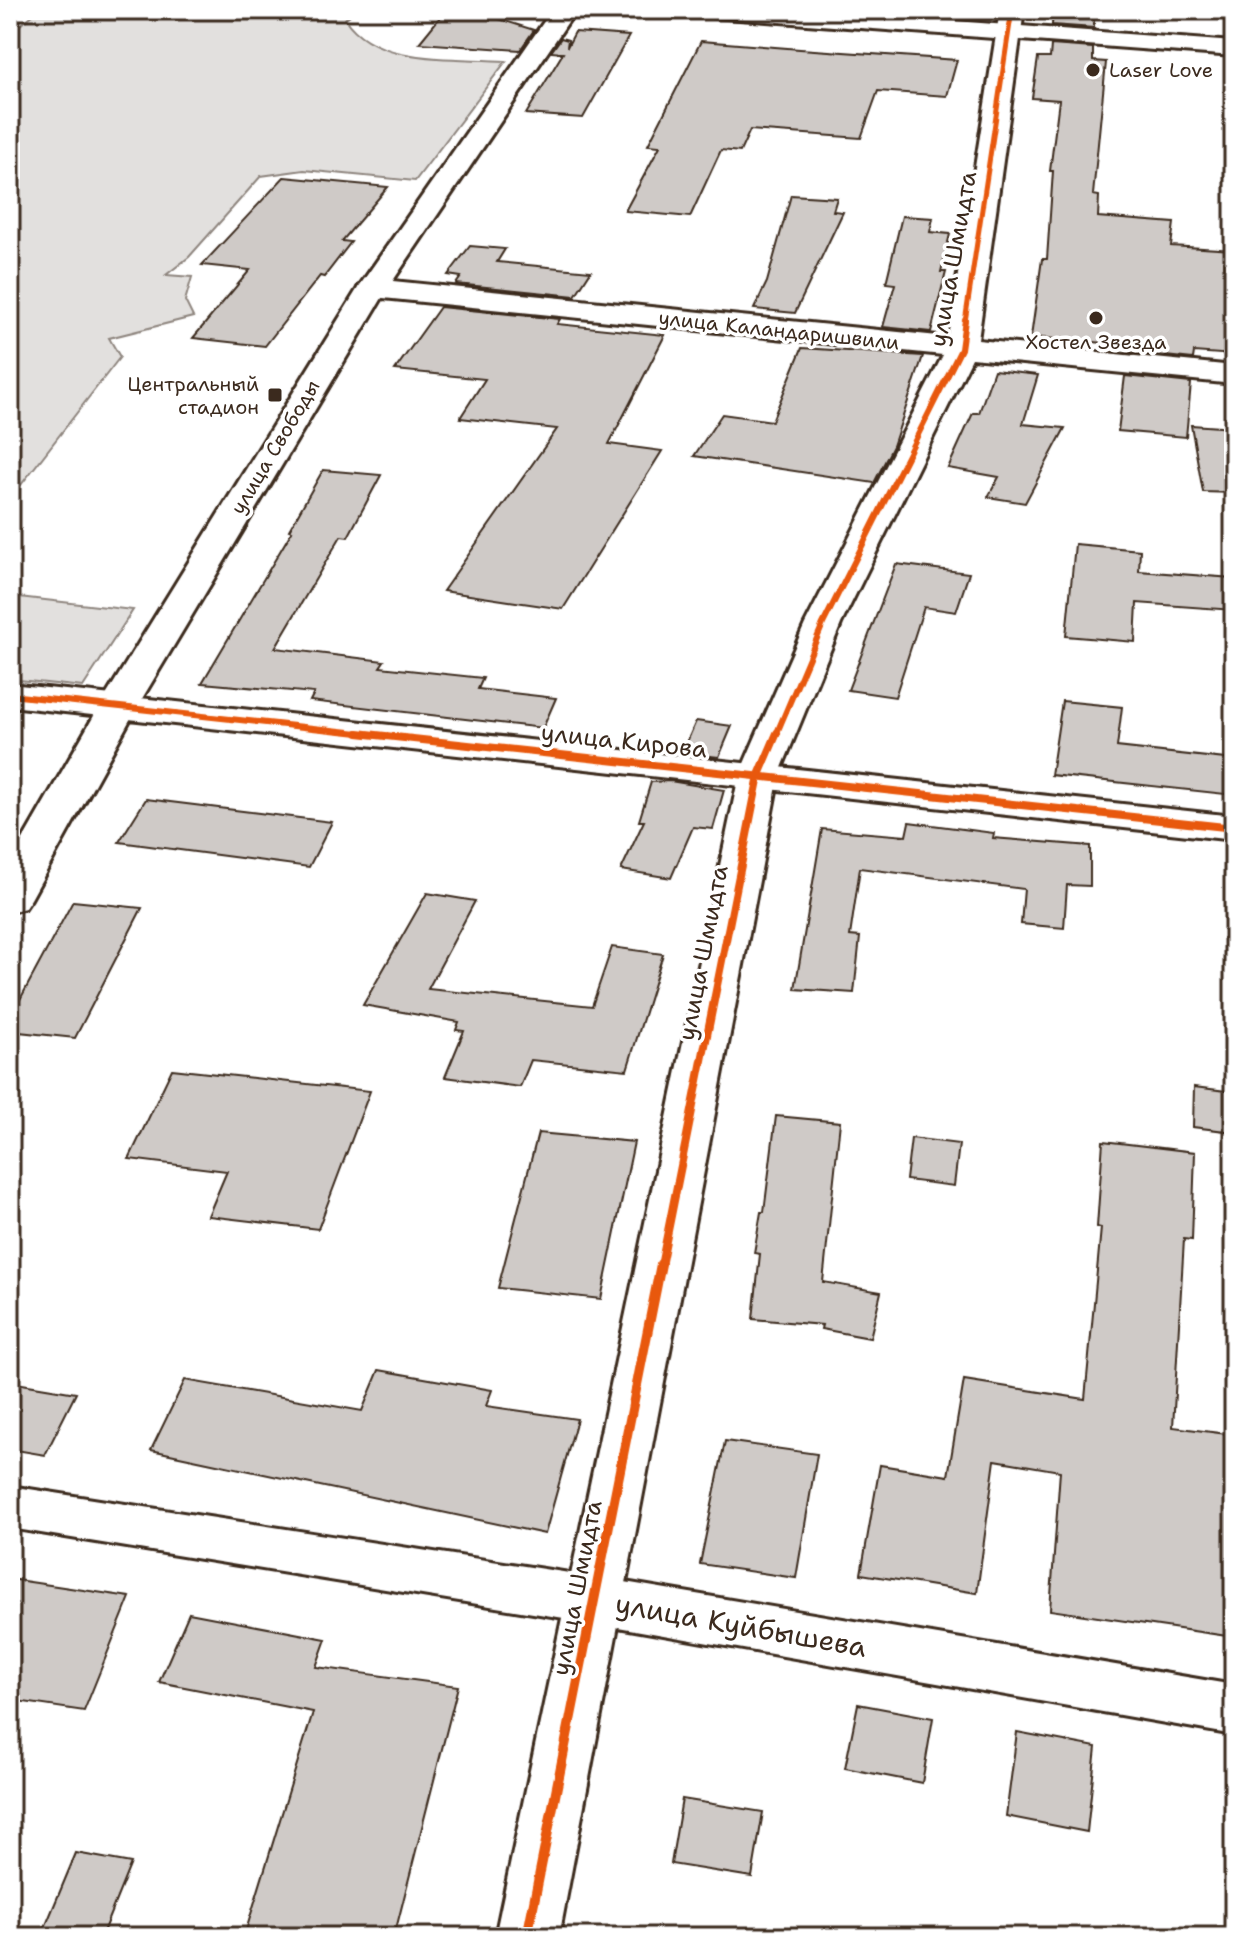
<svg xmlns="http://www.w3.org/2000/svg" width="1244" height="1947" font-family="'Shantell Sans',sans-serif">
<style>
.green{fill:#e2e0de;stroke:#8e857e;stroke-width:2}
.building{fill:#cfcac7;stroke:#3b2a1e;stroke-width:2}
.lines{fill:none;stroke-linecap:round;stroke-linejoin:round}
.minor-casing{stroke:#3b2a1e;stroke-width:6}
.tertiary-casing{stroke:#3b2a1e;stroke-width:6}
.secondary-casing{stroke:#3b2a1e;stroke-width:6}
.minor{fill:#fff;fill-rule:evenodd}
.tertiary{fill:#fff;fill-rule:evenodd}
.secondary{fill:#fff;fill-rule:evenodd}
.cycleway-far3-casing{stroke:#fff;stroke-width:8}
.cycleway-far2-casing{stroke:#fff;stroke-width:10}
.cycleway-far1-casing{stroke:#fff;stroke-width:13}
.cycleway-casing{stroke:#fff;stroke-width:15}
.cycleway-far3{stroke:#e8590c;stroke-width:5}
.cycleway-far2{stroke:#e8590c;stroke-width:6}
.cycleway-far1{stroke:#e8590c;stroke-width:8}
.cycleway{stroke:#e8590c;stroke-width:10}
.poi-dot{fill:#3b2a1e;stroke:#fff;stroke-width:3}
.labels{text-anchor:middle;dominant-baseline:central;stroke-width:7;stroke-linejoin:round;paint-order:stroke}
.far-poi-label{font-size:20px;fill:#3b2a1e;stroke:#fff;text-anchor:start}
.far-street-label{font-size:20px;fill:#3b2a1e;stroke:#fff}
.street-label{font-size:24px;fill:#3b2a1e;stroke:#fff}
.near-street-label{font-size:28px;fill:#3b2a1e;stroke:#fff}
</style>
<rect width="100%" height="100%" fill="#fff"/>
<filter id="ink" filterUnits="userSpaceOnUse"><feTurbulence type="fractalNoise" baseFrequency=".0125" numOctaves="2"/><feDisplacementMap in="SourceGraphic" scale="16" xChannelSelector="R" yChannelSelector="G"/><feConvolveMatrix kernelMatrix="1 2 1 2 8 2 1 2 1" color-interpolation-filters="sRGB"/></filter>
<g filter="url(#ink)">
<g class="green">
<path d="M39,10H356L345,19C376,66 455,57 506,61L415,181L304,170L261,176L189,257L166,275L192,277L185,301L193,317L109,338L120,357L10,499V33Z"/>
<polygon points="10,596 133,610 83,687 10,679"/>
</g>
<g class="building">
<polygon points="1053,10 1094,10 1094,28 1052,25"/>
<polygon points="445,11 486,15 534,30 520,50 419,43"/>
<polygon points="575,32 629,36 583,118 526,114 563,53 551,52 561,38 568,40 567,47"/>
<polygon points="701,41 800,49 957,60 947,96 878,91 861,138 750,130 740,152 721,150 690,217 625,211 660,146 648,145"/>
<polygon points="1051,45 1093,48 1093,61 1106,62 1093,195 1099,196 1098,217 1174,223 1171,246 1234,250 1234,355 1194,352 1193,359 1128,352 1129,345 1031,337 1042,259 1047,259 1053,171 1050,171 1059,100 1032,98 1038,58 1050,58"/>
<polygon points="284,177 388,187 342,241 351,242 324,277 320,276 265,346 193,338 250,270 202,265"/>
<polygon points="791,195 837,198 833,211 843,212 795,313 754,309 767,282"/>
<polygon points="902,216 933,218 930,232 950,234 941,272 946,272 931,332 883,327 895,284 886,283"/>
<polygon points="470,246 505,249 497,262 591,271 575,296 456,284 461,277 448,275"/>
<polygon points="440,307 560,319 557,324 665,335 609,444 662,451 563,609 443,591 557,429 460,418 485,379 395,370"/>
<polygon points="802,348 923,356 893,446 874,483 694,456 722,414 772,421"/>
<polygon points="994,370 1038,375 1023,424 1065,428 1025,503 988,497 999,477 948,468 973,413 979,413"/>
<polygon points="1125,376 1191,383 1186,437 1118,431"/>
<polygon points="1191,425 1234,428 1234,493 1203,492"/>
<polygon points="323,470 381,475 348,537 341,536 275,648 384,661 380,667 483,678 478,689 556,698 543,728 310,701 314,693 202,683 292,531 289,530"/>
<polygon points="1075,544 1140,550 1139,571 1233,578 1234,610 1137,603 1135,642 1066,636"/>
<polygon points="896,564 969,573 956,612 924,607 895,697 848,690"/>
<polygon points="1062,701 1122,707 1117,747 1234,760 1234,795 1051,775"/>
<polygon points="696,721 732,726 719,757 682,753"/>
<polygon points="670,781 724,790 713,829 693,827 671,878 621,870 644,821 639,821 651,782"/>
<polygon points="146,799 332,822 309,867 119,842"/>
<polygon points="909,822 994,833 993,838 1090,846 1090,886 1067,885 1064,928 1021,924 1024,889 860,868 850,936 860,937 854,993 795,989 822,829 906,836"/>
<polygon points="427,893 475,901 428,989 592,1006 612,947 663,954 627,1070 531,1060 520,1087 445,1077 464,1031 456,1030 459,1022 363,1005"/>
<polygon points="73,901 142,908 75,1038 10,1031 10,1018"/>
<polygon points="172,1069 370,1091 318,1229 208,1216 227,1171 129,1159"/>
<polygon points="1194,1087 1234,1092 1234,1132 1193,1127"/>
<polygon points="776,1116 840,1122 823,1282 881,1292 870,1338 821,1329 822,1325 753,1319 760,1254 754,1253 761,1212 764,1212"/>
<polygon points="538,1133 634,1142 601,1299 498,1288"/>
<polygon points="911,1138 959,1144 954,1186 906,1180"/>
<polygon points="1103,1141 1195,1152 1192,1240 1184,1239 1173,1427 1234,1435 1234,1637 1050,1610 1060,1471 995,1460 977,1593 861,1574 880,1465 948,1476 964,1380 1085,1399 1101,1228 1097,1227"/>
<polygon points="379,1370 492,1390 486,1406 577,1419 545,1534 151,1450 185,1380 362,1411"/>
<polygon points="10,1382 76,1393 45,1455 10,1449"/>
<polygon points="725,1441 817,1454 796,1578 700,1564"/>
<polygon points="10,1579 130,1597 84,1711 10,1700"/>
<polygon points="189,1613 326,1639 316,1667 458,1686 394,1937 244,1937 313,1712 159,1682"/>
<polygon points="858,1704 933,1718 922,1783 845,1768"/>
<polygon points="1017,1732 1096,1747 1087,1832 1006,1816"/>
<polygon points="682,1799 763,1812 752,1877 671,1864"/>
<polygon points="76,1853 131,1863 101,1937 41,1937"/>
</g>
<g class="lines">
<defs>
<polygon id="minor" points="1000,10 1024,10 978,340 1234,366 1234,384 972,358 841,624 779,775 559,1937 495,1937 739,775 805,624 943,355 373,297 363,294 358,288 363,282 373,279 948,337"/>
<polygon id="tertiary" points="10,684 1234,816 1234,840 10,706"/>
<g id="secondary">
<polygon points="552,10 576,10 388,288 137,707 31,899 25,908 10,912 10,862 99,707 358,288"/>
<polygon points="701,10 809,10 1234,42 1234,56 713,17"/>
<polygon points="10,1486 595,1577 1234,1685 1234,1735 595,1623 10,1528"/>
</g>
</defs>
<use href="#minor" class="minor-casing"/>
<use href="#tertiary" class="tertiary-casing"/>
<use href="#secondary" class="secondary-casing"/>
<use href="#minor" class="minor"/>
<use href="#tertiary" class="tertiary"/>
<use href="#secondary" class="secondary"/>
<defs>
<polyline id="cycleway-far3" points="965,322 1012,10"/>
<g id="cycleway-far2">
<polyline points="10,695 377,735"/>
<polyline points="776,735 823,624 961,349 965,320"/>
</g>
<g id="cycleway-far1">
<polyline points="358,733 1234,828"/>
<polyline points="661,1266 759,775 777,733"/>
</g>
<polyline id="cycleway" points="527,1937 661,1264"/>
</defs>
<use href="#cycleway-far3" class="cycleway-far3-casing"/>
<use href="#cycleway-far2" class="cycleway-far2-casing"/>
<use href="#cycleway-far1" class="cycleway-far1-casing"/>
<use href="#cycleway" class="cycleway-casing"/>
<use href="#cycleway-far3" class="cycleway-far3"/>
<use href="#cycleway-far2" class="cycleway-far2"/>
<use href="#cycleway-far1" class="cycleway-far1"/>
<use href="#cycleway" class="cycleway"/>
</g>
</g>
<g class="poi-dot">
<circle cx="1093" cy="70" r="8"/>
<circle cx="1096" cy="318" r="8"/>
<rect x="267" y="387" width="16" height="16" rx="4"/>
</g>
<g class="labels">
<g class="far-poi-label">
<text x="1109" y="70">Laser Love</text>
<text x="1096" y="342" text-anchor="middle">Хостел Звезда</text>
<text x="259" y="384" text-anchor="end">Центральный<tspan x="259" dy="23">стадион</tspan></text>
</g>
<g class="far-street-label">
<text transform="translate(779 330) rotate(6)">улица Каландаришвили</text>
<text transform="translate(275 447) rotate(-59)">улица Свободы</text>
</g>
<g class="street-label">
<text transform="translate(953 259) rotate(-80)">улица Шмидта</text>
<text transform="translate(624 741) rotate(6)">улица Кирова</text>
<text transform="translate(703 953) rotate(-79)">улица Шмидта</text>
<text transform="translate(577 1588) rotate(-79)">улица Шмидта</text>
</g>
<g class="near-street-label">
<text transform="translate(741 1625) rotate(10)">улица Куйбышева</text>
</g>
</g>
<rect width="1244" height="1947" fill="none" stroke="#fff" stroke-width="40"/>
<rect x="20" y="20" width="1204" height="1907" fill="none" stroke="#3b2a1e" stroke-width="3" filter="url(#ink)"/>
</svg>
